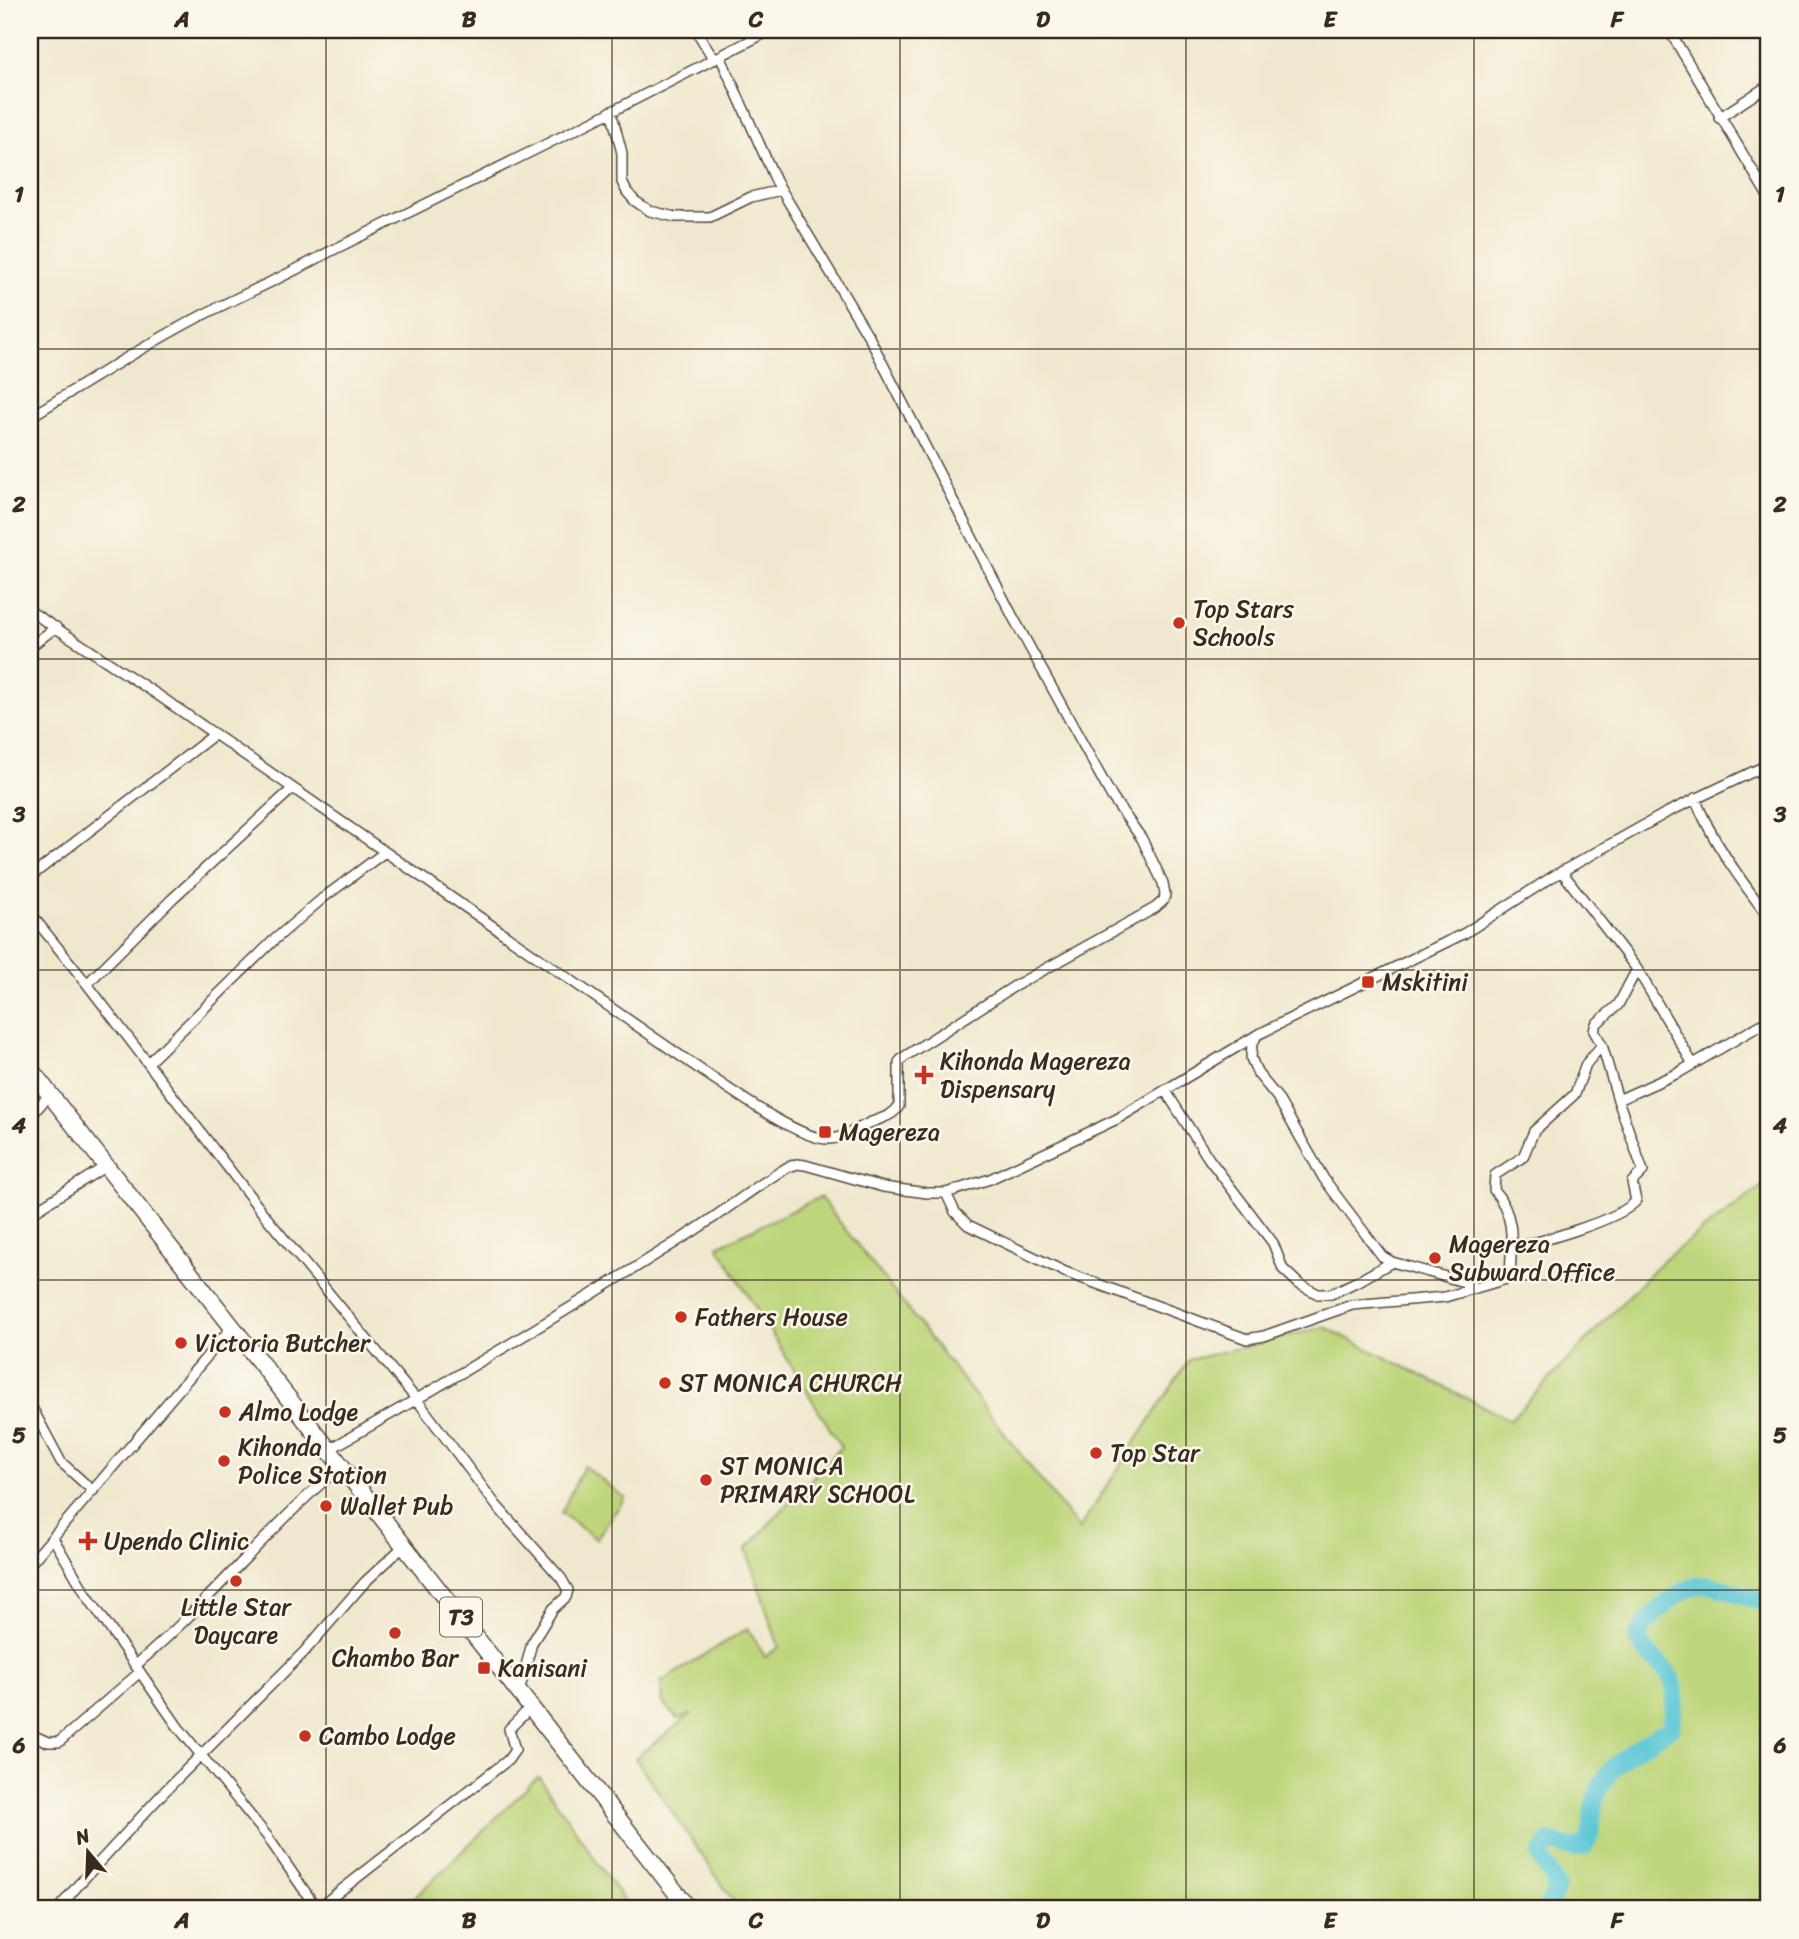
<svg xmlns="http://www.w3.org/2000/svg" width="1799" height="1939" font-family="Sriracha,sans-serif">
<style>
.green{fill:#bdd67b;stroke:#7c804c;stroke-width:2}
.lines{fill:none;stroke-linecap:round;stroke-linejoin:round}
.river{stroke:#5cc7d6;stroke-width:18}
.street-casing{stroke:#564638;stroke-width:12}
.highway-casing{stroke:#564638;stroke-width:19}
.street{stroke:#fff;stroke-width:9}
.highway{stroke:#fff;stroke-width:16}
.grid{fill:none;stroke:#3b2a1e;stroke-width:2;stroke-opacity:0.55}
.poi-dot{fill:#c8321e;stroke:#fbf7ec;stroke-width:2.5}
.labels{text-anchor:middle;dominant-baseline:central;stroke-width:5;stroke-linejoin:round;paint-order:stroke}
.shield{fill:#fbf7ec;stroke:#75685c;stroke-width:2}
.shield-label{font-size:23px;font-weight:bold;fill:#3b2a1e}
.poi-label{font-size:24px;fill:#3b2a1e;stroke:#fbf7ec;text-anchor:start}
.neatline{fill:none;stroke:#3b2a1e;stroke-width:2.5}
.grid-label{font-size:23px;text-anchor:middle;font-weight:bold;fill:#3b2a1e}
</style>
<rect width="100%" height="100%" fill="#fbf7ec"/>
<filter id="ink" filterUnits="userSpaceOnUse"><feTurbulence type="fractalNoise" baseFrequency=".0143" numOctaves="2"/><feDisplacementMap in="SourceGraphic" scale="14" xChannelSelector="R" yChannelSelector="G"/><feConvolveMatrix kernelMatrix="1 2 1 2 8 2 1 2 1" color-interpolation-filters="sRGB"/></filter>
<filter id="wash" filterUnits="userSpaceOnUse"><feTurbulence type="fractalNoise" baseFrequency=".00686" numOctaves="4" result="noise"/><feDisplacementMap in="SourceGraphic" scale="28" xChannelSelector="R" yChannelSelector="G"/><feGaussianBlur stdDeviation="1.57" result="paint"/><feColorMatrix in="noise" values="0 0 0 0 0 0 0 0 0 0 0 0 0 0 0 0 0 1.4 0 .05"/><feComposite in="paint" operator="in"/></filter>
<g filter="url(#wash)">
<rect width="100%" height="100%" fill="#f0e8ce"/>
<path class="green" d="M1769 1181V1909H739L635 1758 692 1714 678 1719 663 1703 661 1682 748 1628 765 1657 779 1647 746 1549 841 1447 718 1246 820 1197 1079 1529 1189 1360 1325 1327 1510 1420 1663 1260Z
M584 1466 625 1498 596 1539 561 1513Z
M539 1777 629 1909H403L538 1777Z"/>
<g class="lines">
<path class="river" d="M1547 1909 1557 1887 1540 1856 1549 1842 1572 1848 1585 1847C1595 1826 1590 1822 1594 1804 1603 1765 1639 1746 1671 1728 1674 1712 1679 1689 1669 1675 1659 1660 1644 1655 1637 1638 1646 1619 1682 1584 1705 1585 1722 1586 1752 1599 1769 1604"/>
</g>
</g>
<g filter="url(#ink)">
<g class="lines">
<defs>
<path id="street" d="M696 30 714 60
M1669 30 1769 198
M611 111 622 153V182L627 192 635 201 650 211 675 217H710L751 197 781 190
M1719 118 1769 85
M30 417C84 384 138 349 195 319 239 296 285 277 329 252L593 121 771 30
M30 611 158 695 701 1070C728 1088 798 1139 828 1139 842 1139 855 1130 867 1124 878 1119 892 1117 899 1106V1062L904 1057 1013 987 1155 908 1164 900 1165 894 1163 883 1142 839 1112 797 1013 617 869 337 776 181 720 56
M30 647 56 627
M1695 798C1712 842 1741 880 1769 918
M1562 872 1637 969 1693 1064
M30 877 215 734
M30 913 87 984 262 1212 417 1400 496 1505 561 1578 568 1590 566 1597 553 1609 532 1643 519 1692
M87 984 172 899 293 788
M1256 1037 1252 1045 1251 1058 1258 1074 1277 1097 1324 1179 1382 1256 1392 1262 1468 1283 1476 1288
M148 1063 274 940 323 898 385 852
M1165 1090 1209 1159 1273 1243 1283 1269 1299 1284 1318 1294H1331L1362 1279 1392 1262
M1618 1100 1678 1073 1769 1020
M30 1117 49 1095
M946 1193 955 1212 968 1225 1065 1272 1247 1339 1264 1336 1352 1305 1445 1297 1510 1278C1511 1244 1517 1218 1494 1190L1495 1175 1523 1157 1534 1131 1575 1094 1586 1064 1602 1045
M30 1214 106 1166
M1511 1248C1537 1243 1620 1220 1636 1201L1632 1182 1643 1171 1618 1100 1602 1045 1594 1031 1596 1024 1618 1005 1637 969
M30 1404 61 1462 93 1491
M330 1449C448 1382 565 1312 681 1239 717 1217 750 1190 786 1168L797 1164 805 1165 883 1187 927 1193H946L990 1179 1117 1119 1257 1035 1465 933 1552 877 1666 813 1769 764
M53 1538 86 1594 178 1727 267 1836 317 1909
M30 1564 233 1326
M136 1665C209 1603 269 1527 342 1465
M30 1734 48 1742H59L140 1672
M58 1909 80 1883 164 1792 304 1652 365 1582 405 1545
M317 1909 508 1760 515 1750 509 1729 531 1707"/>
<path id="highway" d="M30 1069 689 1909"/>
</defs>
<use href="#street" class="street-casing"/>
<use href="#highway" class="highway-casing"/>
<use href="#street" class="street"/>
<use href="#highway" class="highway"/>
</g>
</g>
<path class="grid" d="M326 30V1909M612 30V1909M900 30V1909M1186 30V1909M1474 30V1909M30 349H1769M30 659H1769M30 970H1769M30 1280H1769M30 1590H1769"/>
<g class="poi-dot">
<circle cx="1179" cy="623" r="7"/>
<rect x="1361" y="975" width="14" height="14" rx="3.5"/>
<path d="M920.5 1064.5h7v7h7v7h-7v7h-7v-7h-7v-7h7z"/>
<rect x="818" y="1125" width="14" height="14" rx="3.5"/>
<circle cx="1435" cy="1258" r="7"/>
<circle cx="681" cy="1317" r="7"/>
<circle cx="181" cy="1343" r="7"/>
<circle cx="665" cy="1383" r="7"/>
<circle cx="225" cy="1412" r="7"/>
<circle cx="1096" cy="1453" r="7"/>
<circle cx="224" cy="1461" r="7"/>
<circle cx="706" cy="1480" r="7"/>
<circle cx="326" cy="1506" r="7"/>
<path d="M84.5 1530.5h7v7h7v7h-7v7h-7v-7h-7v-7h7z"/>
<circle cx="236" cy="1581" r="7"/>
<circle cx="395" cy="1633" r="7"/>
<rect x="477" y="1661" width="14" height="14" rx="3.5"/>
<circle cx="305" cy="1736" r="7"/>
</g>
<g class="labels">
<rect class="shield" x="440" y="1597.5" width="42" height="39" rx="5"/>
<g class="shield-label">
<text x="461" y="1617">T3</text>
</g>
<g class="poi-label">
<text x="1193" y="609">Top Stars<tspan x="1193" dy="28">Schools</tspan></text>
<text x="1382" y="982">Mskitini</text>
<text x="940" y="1061">Kihonda Magereza<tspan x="940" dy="28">Dispensary</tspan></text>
<text x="839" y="1132">Magereza</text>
<text x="1449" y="1244">Magereza<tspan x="1449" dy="28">Subward Office</tspan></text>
<text x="695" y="1317">Fathers House</text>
<text x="195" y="1343">Victoria Butcher</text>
<text x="679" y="1383">ST MONICA CHURCH</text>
<text x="239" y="1412">Almo Lodge</text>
<text x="238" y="1447">Kihonda<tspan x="238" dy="28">Police Station</tspan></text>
<text x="1110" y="1453">Top Star</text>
<text x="720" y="1466">ST MONICA<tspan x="720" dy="28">PRIMARY SCHOOL</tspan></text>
<text x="340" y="1506">Wallet Pub</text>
<text x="104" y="1541">Upendo Clinic</text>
<text x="236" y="1607" text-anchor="middle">Little Star<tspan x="236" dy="28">Daycare</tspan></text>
<text x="395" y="1658" text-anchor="middle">Chambo Bar</text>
<text x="498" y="1668">Kanisani</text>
<text x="319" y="1736">Cambo Lodge</text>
</g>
</g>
<rect width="1799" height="1939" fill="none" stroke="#fbf7ec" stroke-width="77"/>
<g transform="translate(88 1852) rotate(341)" stroke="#fbf7ec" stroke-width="5" paint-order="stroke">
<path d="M0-5L12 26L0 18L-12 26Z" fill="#3b2a1e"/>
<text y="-10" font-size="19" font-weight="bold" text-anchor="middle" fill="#3b2a1e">N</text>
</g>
<rect x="38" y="38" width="1722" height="1862" class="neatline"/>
<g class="grid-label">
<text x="182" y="27">A</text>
<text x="469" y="27">B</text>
<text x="756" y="27">C</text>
<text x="1043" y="27">D</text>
<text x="1330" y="27">E</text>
<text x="1617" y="27">F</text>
<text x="19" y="202">1</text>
<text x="1780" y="202">1</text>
<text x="19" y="512">2</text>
<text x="1780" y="512">2</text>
<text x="19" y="822">3</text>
<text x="1780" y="822">3</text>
<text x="19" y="1133">4</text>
<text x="1780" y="1133">4</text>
<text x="19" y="1443">5</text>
<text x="1780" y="1443">5</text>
<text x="19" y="1753">6</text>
<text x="1780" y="1753">6</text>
<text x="182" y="1928">A</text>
<text x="469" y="1928">B</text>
<text x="756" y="1928">C</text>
<text x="1043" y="1928">D</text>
<text x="1330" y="1928">E</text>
<text x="1617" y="1928">F</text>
</g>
</svg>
